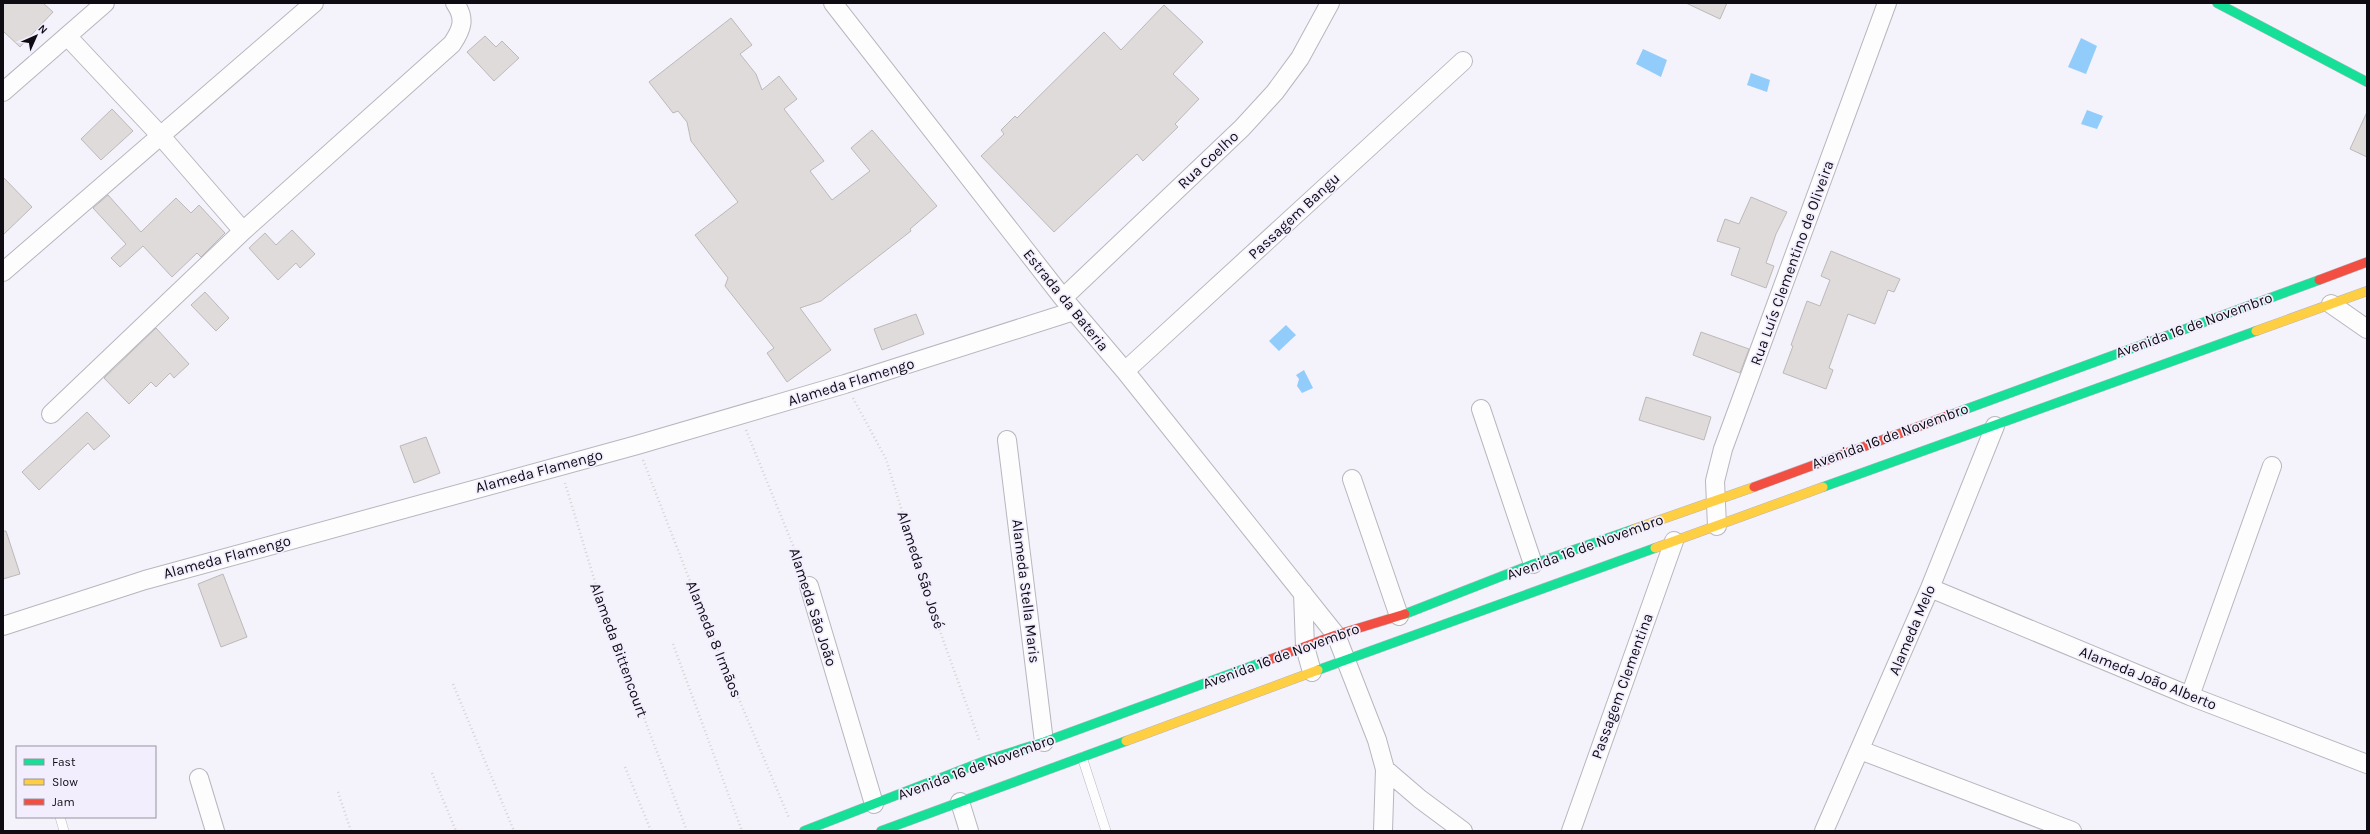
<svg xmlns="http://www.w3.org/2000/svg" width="2370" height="834" font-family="Karla,sans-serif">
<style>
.water{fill:#92ccfa}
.building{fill:#e0dbdb;stroke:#bdb9b9}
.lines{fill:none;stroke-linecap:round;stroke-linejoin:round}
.lane-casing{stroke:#b8b6be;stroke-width:10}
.street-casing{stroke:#b8b6be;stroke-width:20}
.fast-casing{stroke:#b8b6be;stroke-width:10}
.slow-casing{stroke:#b8b6be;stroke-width:10}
.jam-casing{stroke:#b8b6be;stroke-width:10}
.path{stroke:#d4d3d5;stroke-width:2.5;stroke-dasharray:1 3;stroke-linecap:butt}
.lane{stroke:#fdfdfe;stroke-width:9}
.street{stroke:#fdfdfe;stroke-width:18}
.fast{stroke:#16e098;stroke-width:9}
.slow{stroke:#ffcf43;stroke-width:9}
.jam{stroke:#f24e42;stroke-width:9}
.labels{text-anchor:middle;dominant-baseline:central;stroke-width:3.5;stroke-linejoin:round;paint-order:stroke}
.street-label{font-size:15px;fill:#0e0b13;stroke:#f3eefd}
</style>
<rect width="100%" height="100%" fill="#f4f2fa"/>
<path class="water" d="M2081 38 2097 46 2086 74 2068 67Z
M1643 49 1667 60 1661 77 1636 64Z
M1751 73 1770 80 1767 92 1747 85Z
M2087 110 2103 116 2097 129 2081 124Z
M1286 325 1296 335 1279 351 1269 341Z
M1304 370 1313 388 1302 393 1297 386 1299 379 1296 375Z"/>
<path class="building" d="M3 3H43L53 12 20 47 3 31Z
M1686 3H1727L1720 19Z
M1164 5 1203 42 1173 74 1199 99 1175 124 1178 127 1143 161 1137 154 1054 232 981 156 1004 134 1001 130 1015 116 1017 118 1104 32 1121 50Z
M731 18 752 45 740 54 756 74 762 90 779 76 797 99 784 109 824 161 810 171 832 200 870 171 851 148 872 130 937 206 910 229 911 231 821 301 800 308 831 350 787 382 767 353 774 348 725 286 728 278 695 235 738 202 691 141 687 122 678 111 673 113 649 82Z
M485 36 496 47 502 41 519 58 494 81 467 52Z
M112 109 133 131 101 160 81 139Z
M2367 112V157L2350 149Z
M3 177 32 207 3 235Z
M108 195 141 232 176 198 191 213 199 205 225 233 201 257 197 253 172 277 143 246 120 267 111 258 126 244 93 208Z
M1751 197 1787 212 1776 234 1766 263 1774 266 1766 288 1731 275 1740 248 1717 241 1725 219 1739 224Z
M292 230 315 254 300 268 296 263 278 280 249 248 265 233 276 245Z
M1831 251 1900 279 1894 292 1888 290 1875 324 1848 314 1829 368 1833 370 1826 389 1783 373 1793 346 1791 345 1807 301 1820 306 1830 280 1821 276Z
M205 292 229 318 216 331 191 305Z
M916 314 924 334 882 350 874 329Z
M156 328 189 364 174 378 170 373 156 387 151 382 129 404 104 378Z
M1701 332 1749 349 1740 373 1693 355Z
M1646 397 1711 417 1704 440 1639 420Z
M87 412 110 436 94 450 88 443 39 490 22 472Z
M426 437 440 473 414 483 400 446Z
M3 531H6L20 574 3 579Z
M223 574 247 637 221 647 198 584Z"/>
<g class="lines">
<defs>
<path id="lane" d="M1082 757 1106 831
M60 817 64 831"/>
<path id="street" d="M833 3 1063 298 1125 371 1336 635 1377 740 1385 769 1383 831
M67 36 160 135 243 231
M3 92 105 3
M3 272 314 3
M1063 298 1242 128 1275 92 1300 58 1330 3
M2331 304 2367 329
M1125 371 1463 61
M1481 409 1533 564
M51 414 243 231 452 44C462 29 466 19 455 3
M1007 440 1044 742
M1352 479 1399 616
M1717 526 1715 481 1723 449 1887 3
M809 586 874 804
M1930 588 2190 696 2367 764
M1303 593 1305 647 1312 672
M3 626 145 580 637 445 845 384 1074 311
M2190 696 2272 466
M1860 750 2072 831
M1385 769 1420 799 1463 831
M199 778 215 831
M960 802 969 831
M1571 831 1674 541
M1824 831 1930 588 1995 426"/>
<path id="fast" d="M2217 3 2367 82
M1950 415 2319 280
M1823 487 2256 331
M1405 614 1533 564 1634 529
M1318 670 1655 548
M804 831 987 760 1044 742 1271 659
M881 831 1126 741"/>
<path id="slow" d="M2256 331 2367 291
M1634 529 1754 487
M1655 548 1823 487
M1126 741 1318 670"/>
<path id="jam" d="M2319 280 2367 262
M1754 487 1950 415
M1271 659 1336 635 1405 614"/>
</defs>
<use href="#lane" class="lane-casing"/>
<use href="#street" class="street-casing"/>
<use href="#fast" class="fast-casing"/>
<use href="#slow" class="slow-casing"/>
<use href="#jam" class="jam-casing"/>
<path class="path" d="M853 398 886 459 933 612 980 742
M746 430 803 570
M643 460 699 604 789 818
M565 483 605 615 687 831
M673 644 742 831
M453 684 514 831
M625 767 651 831
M432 773 456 831
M338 792 351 831"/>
<use href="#lane" class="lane"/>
<use href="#street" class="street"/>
<use href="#fast" class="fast"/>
<use href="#slow" class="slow"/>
<use href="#jam" class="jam"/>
</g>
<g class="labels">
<g class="street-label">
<text transform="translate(1208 160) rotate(-43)">Rua Coelho</text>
<text transform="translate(1294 216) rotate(-43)">Passagem Bangu</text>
<text transform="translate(1792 263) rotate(-70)">Rua Luís Clementino de Oliveira</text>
<text transform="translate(1066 300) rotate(51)">Estrada da Bateria</text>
<text transform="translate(2194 325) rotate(-20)">Avenida 16 de Novembro</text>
<text transform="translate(851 382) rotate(-17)">Alameda Flamengo</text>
<text transform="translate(1890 436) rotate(-20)">Avenida 16 de Novembro</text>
<text transform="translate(539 471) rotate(-15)">Alameda Flamengo</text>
<text transform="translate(1585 547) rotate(-20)">Avenida 16 de Novembro</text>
<text transform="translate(227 557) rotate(-15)">Alameda Flamengo</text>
<text transform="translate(921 570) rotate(72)">Alameda São José</text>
<text transform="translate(1026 591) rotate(83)">Alameda Stella Maris</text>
<text transform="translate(813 607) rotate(72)">Alameda São João</text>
<text transform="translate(1912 630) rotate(-67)">Alameda Melo</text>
<text transform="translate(714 639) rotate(68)">Alameda 8 Irmãos</text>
<text transform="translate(619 650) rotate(70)">Alameda Bittencourt</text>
<text transform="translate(1281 656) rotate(-20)">Avenida 16 de Novembro</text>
<text transform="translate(2148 678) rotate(22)">Alameda João Alberto</text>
<text transform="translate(1622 686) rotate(-70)">Passagem Clementina</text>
<text transform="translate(976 767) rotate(-20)">Avenida 16 de Novembro</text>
</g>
</g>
<rect width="2370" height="834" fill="none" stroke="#0e0b13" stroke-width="8"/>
<rect x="16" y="746" width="140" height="72" fill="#f3eefd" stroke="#97939f"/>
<rect x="24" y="759" width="20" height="6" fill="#16e098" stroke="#97939f"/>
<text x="52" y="766" font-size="12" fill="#0e0b13">Fast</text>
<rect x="24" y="779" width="20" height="6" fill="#ffcf43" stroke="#97939f"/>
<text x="52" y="786" font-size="12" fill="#0e0b13">Slow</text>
<rect x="24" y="799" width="20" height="6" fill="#f24e42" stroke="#97939f"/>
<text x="52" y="806" font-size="12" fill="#0e0b13">Jam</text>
<g transform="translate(36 36) rotate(45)" stroke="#f3eefd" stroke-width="3" paint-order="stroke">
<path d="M0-3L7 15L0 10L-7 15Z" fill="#0e0b13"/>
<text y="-6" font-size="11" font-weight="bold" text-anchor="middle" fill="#0e0b13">N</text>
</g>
</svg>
